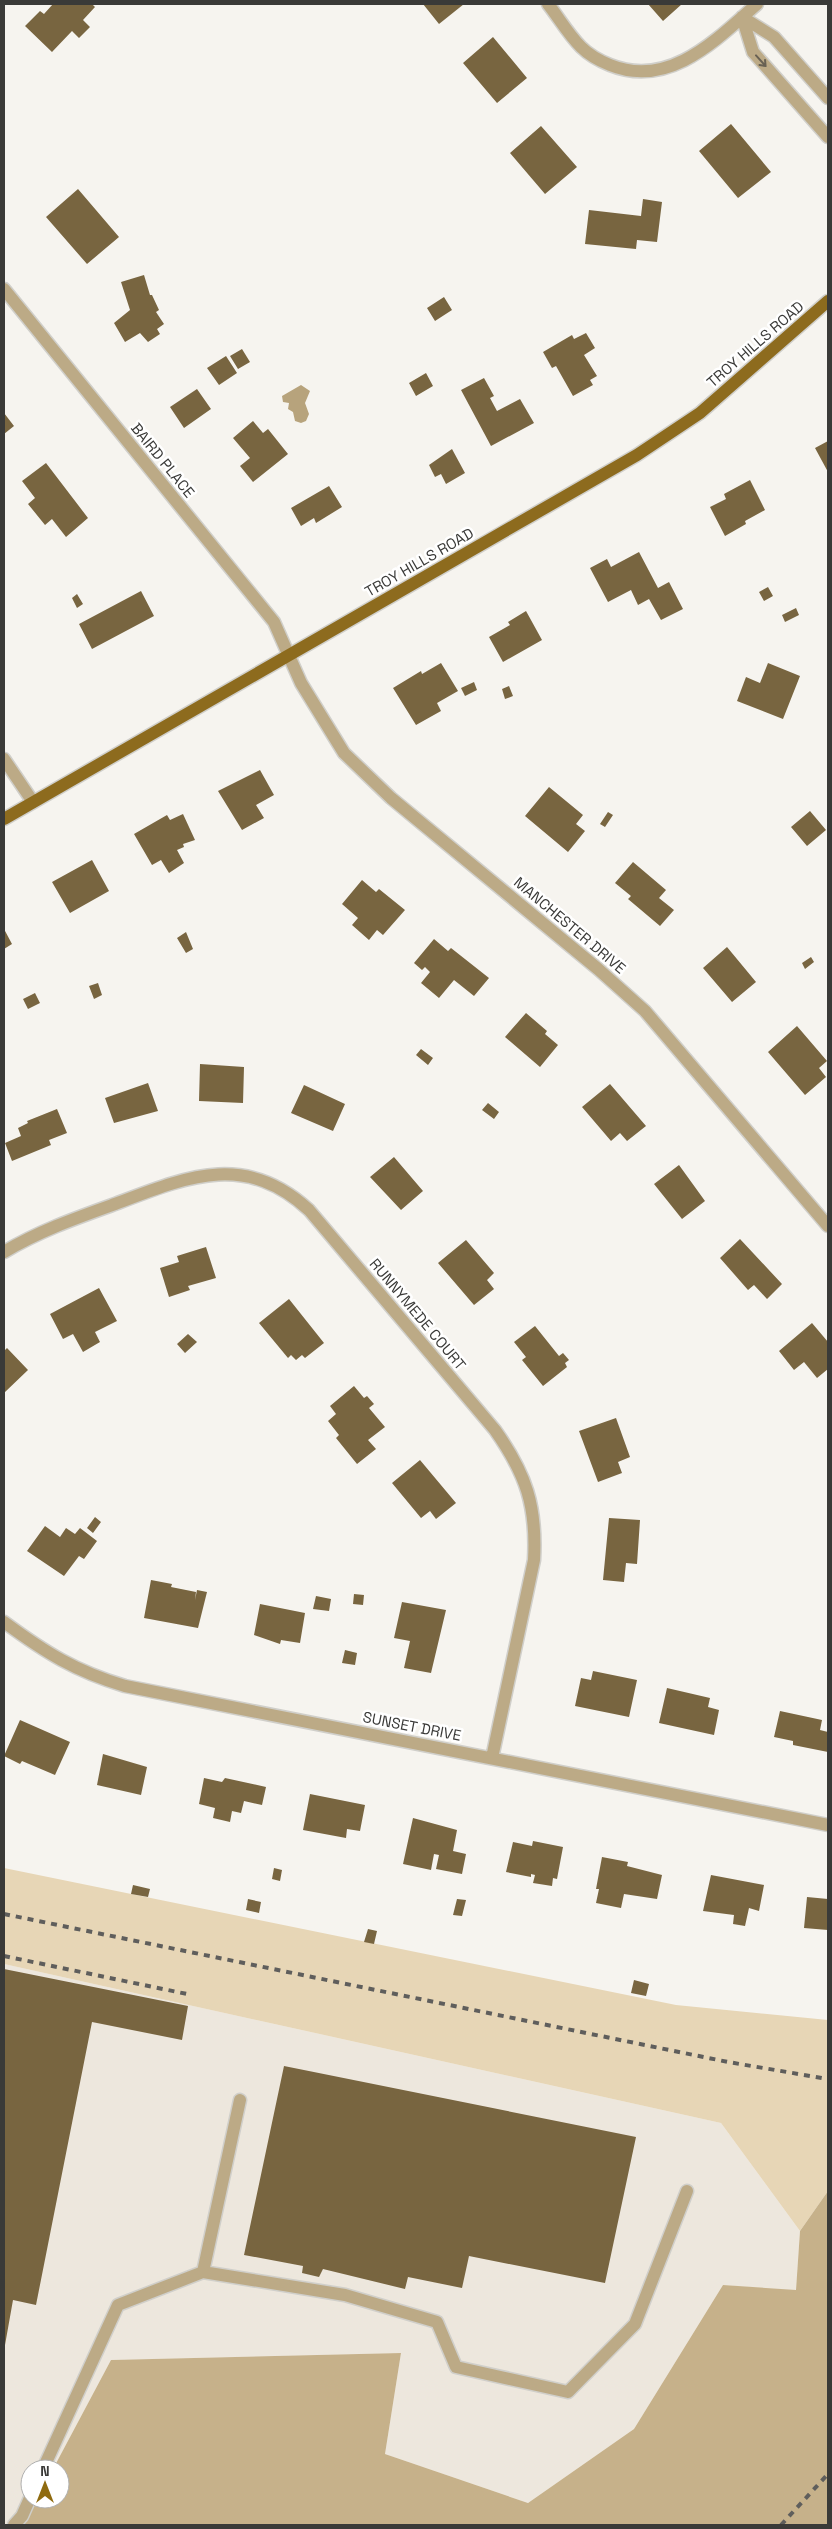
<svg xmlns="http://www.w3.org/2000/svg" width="832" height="2529" font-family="'Space Grotesk',sans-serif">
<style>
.built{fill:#ede7dd}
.green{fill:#e7d6b6}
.forest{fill:#c6b18a}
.water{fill:#b7a37c}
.building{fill:#786540}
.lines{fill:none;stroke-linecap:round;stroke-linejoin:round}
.minor-casing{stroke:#d0cfca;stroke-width:15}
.major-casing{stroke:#d0cfca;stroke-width:15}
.minor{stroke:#bcaa86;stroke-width:12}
.major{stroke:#8d6b1e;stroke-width:12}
.rail{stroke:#5f5e5c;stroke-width:4;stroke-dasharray:6 6;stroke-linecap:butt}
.oneway{stroke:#686153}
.labels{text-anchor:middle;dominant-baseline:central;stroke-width:5;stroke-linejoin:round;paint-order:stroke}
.street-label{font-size:15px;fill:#3a3a38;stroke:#fff}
</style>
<rect width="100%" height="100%" fill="#f6f4ef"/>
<path class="built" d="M4 1964 721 2123 800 2231 796 2291 723 2285 634 2429 528 2503 385 2454 401 2353 111 2360 53 2469H30V2499H37L23 2525H4Z"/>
<path class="green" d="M4 1868 676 2005 828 2020V2191L800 2231 721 2123 4 1964Z"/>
<path class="forest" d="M828 2191V2525H23L37 2499H60V2469H53L111 2360 401 2353 385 2454 528 2503 634 2429 723 2285 796 2290 800 2231Z"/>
<path class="water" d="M301 385 310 391 305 403 309 414 306 421 301 423 295 421 293 412 288 409 289 403 283 402 282 396Z"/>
<path class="building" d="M53 4H92L95 7 83 20 90 27 79 38 72 31 52 52 25 26 40 11 44 14Z
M423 4H464L439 24Z
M648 4H682L663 21Z
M493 37 527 78 497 103 463 63Z
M731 124 771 172 738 198 699 151Z
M541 126 577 167 545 194 510 153Z
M78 189 119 237 87 264 46 217Z
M643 199 662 202 657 242 637 240 636 249 585 244 589 210 641 216Z
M144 275 150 295H152L159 310 156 312 164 324 157 329 160 334 148 342 140 333 125 342 114 323 130 310 121 282Z
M444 297 452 310 435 321 427 308Z
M586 333 595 348 584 355 597 376 590 380 593 385 573 396 556 366 552 368 543 352 572 335 574 339Z
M242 349 250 362 238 369 230 356Z
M226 356 237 373 219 385 207 368Z
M426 373 433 386 416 396 409 383Z
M484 378 494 396 490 398 497 411 520 399 534 423 491 446 461 390Z
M197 389 211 409 184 428 170 407Z
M4 413 14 426 4 434Z
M253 421 263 433 268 429 288 454 253 482 240 466 250 458 233 438Z
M828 441V472L815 448Z
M452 449 465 473 446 484 441 474 435 477 429 465Z
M46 463 88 518 66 537 52 519 45 525 28 504 35 498 22 481Z
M750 480 765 510 745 521 746 524 725 536 710 507 726 499 724 494Z
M329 486 342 507 316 523 314 518 301 526 291 508Z
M639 552 658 588 669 582 683 609 661 620 649 599 638 605 631 590 608 602 590 568 607 559 611 567Z
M768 587 773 596 764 601 759 592Z
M141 591 154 616 92 649 79 624Z
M77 594 83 604 77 608 72 598Z
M796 608 799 615 785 622 782 615Z
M526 611 542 640 503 662 489 637 510 625 508 622Z
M441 663 458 691 437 703 441 711 416 725 393 688 421 671 422 674Z
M768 663 800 676 783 719 737 701 746 677 760 683Z
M474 682 477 690 465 696 461 688Z
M509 686 513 696 505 699 502 689Z
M260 770 274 795 256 805 264 818 242 830 218 791Z
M549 787 583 815 576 824 585 831 568 852 525 816Z
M810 811 826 830 807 846 791 827Z
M608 812 613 815 605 827 600 824Z
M183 814 195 840 183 844 184 847 177 850 184 863 169 873 161 860 152 865 134 834 167 815 170 820Z
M92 860 109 891 70 913 52 882Z
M633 862 666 890 659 898 674 910 660 926 628 899 631 896 615 883Z
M362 880 376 892 379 889 405 910 383 935 377 930 369 940 352 925 358 918 342 904Z
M4 929 12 944 4 949Z
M186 932 193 949 186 953 177 938Z
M434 939 448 951 451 948 489 978 474 996 454 980 439 998 421 983 430 972 425 967 422 970 414 963Z
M727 947 756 982 732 1002 703 968Z
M811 957 814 962 805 969 802 963Z
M98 983 102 995 94 999 89 986Z
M35 993 40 1003 28 1009 23 999Z
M526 1013 547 1031 545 1034 558 1045 540 1067 505 1037Z
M797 1026 827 1061 819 1068 826 1077 805 1095 768 1052Z
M421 1049 433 1058 428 1065 416 1055Z
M200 1064 244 1067 243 1103 199 1101Z
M148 1083 158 1111 114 1123 105 1098Z
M610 1084 646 1126 627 1141 620 1133 611 1141 582 1107Z
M304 1085 345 1104 333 1131 291 1113Z
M488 1103 499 1112 494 1119 482 1110Z
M57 1109 67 1133 49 1140 51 1145 12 1161 5 1143 21 1136 18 1128 28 1123 27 1121Z
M394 1157 423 1191 401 1210 370 1177Z
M679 1165 705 1201 682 1219 654 1184Z
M740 1239 782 1284 767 1299 754 1285 748 1290 720 1258Z
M466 1240 494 1273 487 1280 494 1289 474 1305 438 1263Z
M206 1247 216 1278 188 1286 190 1290 169 1297 160 1268 179 1262 177 1256Z
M99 1288 117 1321 95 1332 100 1342 83 1352 73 1334 63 1339 50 1314Z
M289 1299 324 1343 305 1358 302 1355 296 1360 291 1355 288 1358 259 1323Z
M812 1323 828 1342V1369L817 1378 804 1362 794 1370 779 1351Z
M535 1326 559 1356 563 1353 569 1360 565 1363 567 1367 543 1386 522 1360 526 1357 514 1342Z
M188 1334 197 1342 185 1353 177 1344Z
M7 1348 28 1370 4 1393V1351Z
M354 1386 364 1398 367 1396 374 1404 369 1408 385 1427 368 1440 376 1449 357 1464 336 1438 339 1435 328 1421 336 1414 330 1406Z
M616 1418 630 1457 618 1462 622 1473 598 1482 579 1431Z
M420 1460 456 1503 436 1519 430 1511 421 1518 392 1483Z
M95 1517 101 1522 93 1533 87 1528Z
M609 1518 640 1520 637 1564 626 1563 624 1582 603 1580Z
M45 1526 60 1537 66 1528 75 1534 80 1528 97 1541 84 1559 79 1556 64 1576 27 1551Z
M151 1580 172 1584 171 1587 196 1592 195 1600 197 1590 207 1592 198 1628 144 1618Z
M354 1594 364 1595 363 1605 353 1604Z
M316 1596 331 1599 329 1611 313 1609Z
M402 1602 446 1610 431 1673 404 1668 410 1641 394 1638Z
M260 1604 305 1613 300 1643 281 1640 280 1644 254 1635Z
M345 1650 357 1653 355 1665 342 1663Z
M593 1671 637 1680 629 1717 575 1706 581 1678 591 1680Z
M667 1688 710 1698 708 1707 719 1710 714 1735 659 1723Z
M780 1711 822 1720 820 1730 828 1732V1752L793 1745V1741L774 1737Z
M20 1720 70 1742 55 1775 22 1761 20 1764 4 1756Z
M103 1754 147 1767 141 1795 97 1785Z
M204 1778 222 1782 225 1778 266 1787 262 1805 244 1801 241 1813 232 1811 230 1822 213 1818 215 1808 199 1804Z
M310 1794 365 1805 360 1831 347 1829 346 1838 303 1830Z
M413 1818 457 1830 453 1851 466 1854 462 1874 436 1869 439 1855 434 1854 431 1870 403 1864Z
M533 1841 563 1847 557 1879 553 1878 552 1886 533 1883 535 1875 531 1874V1877L506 1872 513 1842 532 1846Z
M602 1857 628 1862 627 1866 662 1875 657 1899 624 1894 621 1908 596 1903 599 1889H596Z
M274 1868 282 1870 280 1881 272 1879Z
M711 1875 764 1885 759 1911 749 1908 745 1926 733 1924 734 1915 703 1911Z
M133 1885 150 1889 148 1897 131 1894Z
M807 1897 828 1899V1930L804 1928Z
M248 1899 261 1902 259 1913 246 1910Z
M457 1899 466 1900 462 1916 453 1915Z
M368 1929 377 1931 374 1944 364 1942Z
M4 1969 188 2006 182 2040 92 2022 36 2305 13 2300 5 2345Z
M634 1980 649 1984 646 1996 631 1993Z
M284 2066 636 2137 605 2283 469 2256 462 2288 408 2277 405 2289 323 2269 319 2277 302 2273 303 2266 244 2255Z"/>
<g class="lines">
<defs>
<path id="minor" d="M548 4C559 18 568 34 581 47 589 55 600 61 610 65 669 89 716 40 757 4
M742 17 753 52 828 137
M742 17 774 37 828 98
M4 289 274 622 301 683 344 753 391 798 598 969 645 1011 828 1226
M4 759 33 802
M4 1252C39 1231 76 1218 115 1204 186 1177 245 1151 309 1210L495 1430C526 1474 537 1506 534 1560L492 1758
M4 1622C46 1653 75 1671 125 1686L828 1825
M203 2272 240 2100
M43 2469 118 2305 203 2272 345 2295 437 2322 456 2367 568 2392 635 2324 687 2191
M14 2525 22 2516 30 2498"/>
<path id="major" d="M4 819 637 455 700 413 828 301"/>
</defs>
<use href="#minor" class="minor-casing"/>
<use href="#major" class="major-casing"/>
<use href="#minor" class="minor"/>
<use href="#major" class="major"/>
<path class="rail" d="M4 1914 728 2062 828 2079
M4 1956 187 1994
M781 2525 828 2474"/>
</g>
<defs><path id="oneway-shaft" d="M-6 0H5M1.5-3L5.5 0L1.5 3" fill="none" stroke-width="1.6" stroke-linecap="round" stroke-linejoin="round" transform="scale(1.25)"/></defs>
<use class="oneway" href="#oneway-shaft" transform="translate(761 61) rotate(48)"/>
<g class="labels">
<g class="street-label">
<text transform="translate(755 344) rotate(-41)">TROY HILLS ROAD</text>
<text transform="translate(163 460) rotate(51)">BAIRD PLACE</text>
<text transform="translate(419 562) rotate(-30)">TROY HILLS ROAD</text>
<text transform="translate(570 925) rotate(40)">MANCHESTER DRIVE</text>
<text transform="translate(418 1314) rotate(50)">RUNNYMEDE COURT</text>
<text transform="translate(412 1726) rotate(11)">SUNSET DRIVE</text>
</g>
</g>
<rect width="832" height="2529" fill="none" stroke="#3a3a38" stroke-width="10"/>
<g transform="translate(45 2484)"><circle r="24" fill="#ffffff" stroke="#b0b0af"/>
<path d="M0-4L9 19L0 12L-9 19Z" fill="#8f6b10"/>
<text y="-8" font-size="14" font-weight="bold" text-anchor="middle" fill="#3a3a38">N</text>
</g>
</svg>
